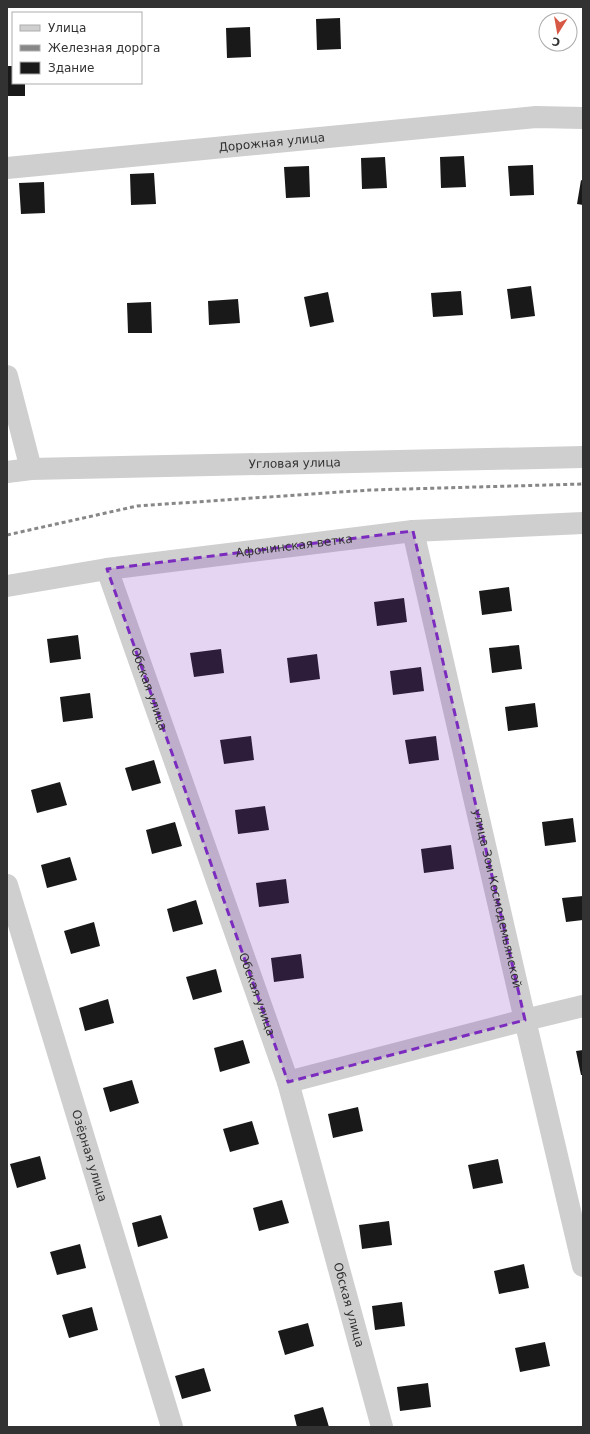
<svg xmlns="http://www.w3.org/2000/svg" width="590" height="1434" font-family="'DejaVu Sans',sans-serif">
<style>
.building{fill:#191919}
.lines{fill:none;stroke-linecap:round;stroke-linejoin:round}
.minor{stroke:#cfcfcf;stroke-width:22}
.rail{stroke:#878787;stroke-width:3;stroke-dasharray:4 3;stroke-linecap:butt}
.marked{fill:#7b2cbf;fill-opacity:0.2;stroke:#7b2cbf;stroke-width:3;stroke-dasharray:8 5;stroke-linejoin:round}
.labels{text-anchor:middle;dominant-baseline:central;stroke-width:4;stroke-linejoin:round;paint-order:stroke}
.street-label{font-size:12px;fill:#323232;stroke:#fff}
</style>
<rect width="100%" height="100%" fill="#fff"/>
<path class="building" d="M340 18 341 49 317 50 316 19Z
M250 27 251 57 227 58 226 28Z
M7 66H13V83H25V96H7Z
M464 156 466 187 441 188 440 157Z
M385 157 387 188 362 189 361 158Z
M533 165 534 195 510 196 508 166Z
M309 166 310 197 286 198 284 167Z
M154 173 156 204 131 205 130 174Z
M581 180 583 181V205L577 204Z
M44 182 45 213 21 214 19 183Z
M531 286 535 316 511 319 507 289Z
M461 291 463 315 433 317 431 293Z
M328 292 334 322 310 327 304 297Z
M238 299 240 323 209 325 208 301Z
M151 302 152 333H128L127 303Z
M509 587 512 611 482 615 479 591Z
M404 598 407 622 377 626 374 602Z
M78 635 81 659 50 663 47 639Z
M519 645 522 669 492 673 489 648Z
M221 649 224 673 194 677 190 653Z
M317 654 320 679 290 683 287 658Z
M421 667 424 691 393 695 390 671Z
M90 693 93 718 63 722 60 697Z
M535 703 538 727 508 731 505 707Z
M251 736 254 760 224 764 220 740Z
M436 736 439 760 409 764 405 740Z
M154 760 161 783 132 791 125 768Z
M60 782 67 805 37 813 31 790Z
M265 806 269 830 238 834 235 810Z
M573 818 576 842 545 846 542 822Z
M175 822 182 846 152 854 146 830Z
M451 845 454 869 424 873 421 849Z
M70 857 77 880 47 888 41 865Z
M286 879 289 903 259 907 256 883Z
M583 896V920L566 922 562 898Z
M196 900 203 924 173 932 167 909Z
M94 922 100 946 71 954 64 931Z
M301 954 304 978 274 982 271 958Z
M216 969 222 992 193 1000 186 977Z
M108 999 114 1023 85 1031 79 1008Z
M243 1040 250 1063 220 1072 214 1048Z
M583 1050V1075H581L576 1051Z
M132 1080 139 1103 110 1112 103 1088Z
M358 1107 363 1131 333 1138 328 1114Z
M252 1121 259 1144 230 1152 223 1129Z
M40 1156 46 1179 17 1188 10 1164Z
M498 1159 503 1183 473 1189 468 1165Z
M282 1200 289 1223 259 1231 253 1208Z
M161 1215 168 1238 138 1247 132 1223Z
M389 1221 392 1245 362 1249 359 1225Z
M80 1244 86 1268 57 1275 50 1252Z
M524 1264 529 1288 499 1294 494 1271Z
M402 1302 405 1326 375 1330 372 1306Z
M92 1307 98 1330 69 1338 62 1315Z
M308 1323 314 1346 285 1355 278 1331Z
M545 1342 550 1366 520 1372 515 1348Z
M204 1368 211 1391 182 1399 175 1376Z
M428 1383 431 1407 400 1411 397 1387Z
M323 1407 329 1427H297L294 1415Z"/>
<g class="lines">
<g class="minor">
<path id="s1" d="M7 168 536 117 583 118"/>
<path d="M7 376 31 469"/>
<path id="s2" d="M7 472 31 469 583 457"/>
<path id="s3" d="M413 531 525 1020 583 1266"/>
<path id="s4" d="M107 569 288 1082 382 1427"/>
<path id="s5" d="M7 586 107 569 413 531 583 523"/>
<path id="s6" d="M7 885 172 1427"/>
<path d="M288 1082 525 1020 583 1006"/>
</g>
<path class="rail" d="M7 535 137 506 370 490 583 484"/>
</g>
<path class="marked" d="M413 531 525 1020 288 1082 107 569Z"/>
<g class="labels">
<g class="street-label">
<text stroke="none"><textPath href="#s1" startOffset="266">Дорожная улица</textPath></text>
<text stroke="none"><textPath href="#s2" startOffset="288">Угловая улица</textPath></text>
<text stroke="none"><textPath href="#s5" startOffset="290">Афонинская ветка</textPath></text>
<text stroke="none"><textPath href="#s4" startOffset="127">Обская улица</textPath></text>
<text stroke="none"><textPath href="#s3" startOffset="377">улица Зои Космодемьянской</textPath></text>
<text stroke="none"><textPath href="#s4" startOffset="451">Обская улица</textPath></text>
<text stroke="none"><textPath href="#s6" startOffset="283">Озёрная улица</textPath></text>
<text stroke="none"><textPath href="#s4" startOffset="775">Обская улица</textPath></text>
</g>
</g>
<rect width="590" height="1434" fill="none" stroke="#323232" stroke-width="16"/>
<rect x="12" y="12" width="130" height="72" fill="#ffffff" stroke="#adadad"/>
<rect x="20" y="25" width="20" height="6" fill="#cfcfcf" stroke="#adadad"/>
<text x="48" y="32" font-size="12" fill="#323232">Улица</text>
<rect x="20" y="45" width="20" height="6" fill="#878787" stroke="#adadad"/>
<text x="48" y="52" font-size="12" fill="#323232">Железная дорога</text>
<rect x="20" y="62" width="20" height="12" fill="#191919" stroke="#adadad"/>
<text x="48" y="72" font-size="12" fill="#323232">Здание</text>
<g transform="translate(558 32) rotate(191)"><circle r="19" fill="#ffffff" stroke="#adadad"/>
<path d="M0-3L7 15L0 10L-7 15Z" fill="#d85846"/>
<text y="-6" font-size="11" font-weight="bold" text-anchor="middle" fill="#323232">С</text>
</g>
</svg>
